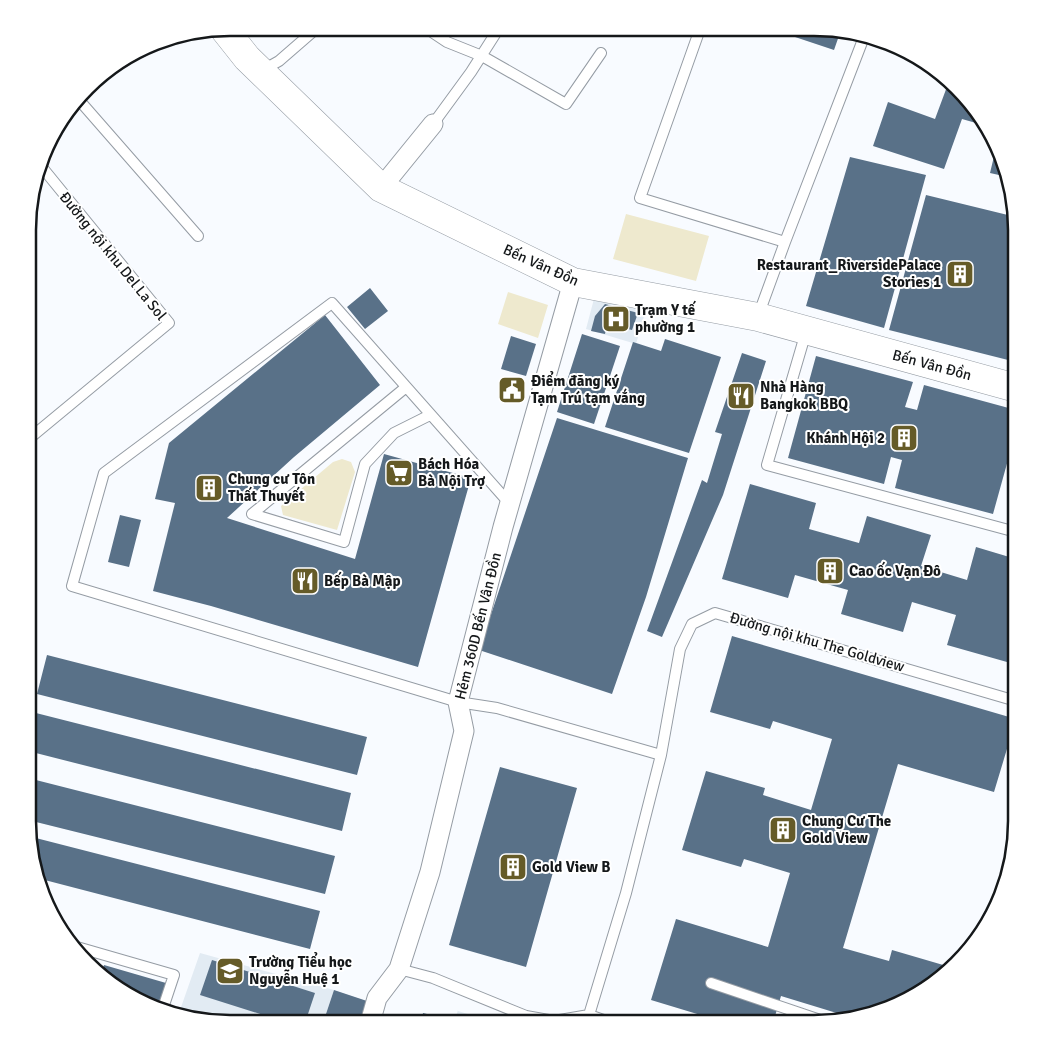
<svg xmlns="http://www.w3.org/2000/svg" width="1044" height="1051" font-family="Signika,sans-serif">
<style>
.built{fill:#e2ebf3}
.green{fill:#eee9ce}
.building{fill:#597188}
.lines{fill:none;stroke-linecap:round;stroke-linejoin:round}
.lane-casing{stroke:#959ca4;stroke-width:12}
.street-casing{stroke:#959ca4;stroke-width:21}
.secondary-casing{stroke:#959ca4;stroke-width:29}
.lane{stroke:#fff;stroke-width:10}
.street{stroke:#fff;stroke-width:19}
.secondary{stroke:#fff;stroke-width:28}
.labels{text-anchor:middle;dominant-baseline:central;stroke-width:4;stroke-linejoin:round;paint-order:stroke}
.street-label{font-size:15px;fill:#15181a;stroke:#fff}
.poi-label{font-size:15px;font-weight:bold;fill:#15181a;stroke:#fff;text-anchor:start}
.rim{fill:none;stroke:#15181a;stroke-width:2.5}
</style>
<rect width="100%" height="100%" fill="#f8fbff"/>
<path class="built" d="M595 295 646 309 636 344 586 329Z
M200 953 334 990 323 1023H218L179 1013Z
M458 1010V1011L497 1023H454Z"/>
<path class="green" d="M626 214 709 236 696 281 613 259Z
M508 292 548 305 538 338 498 324Z
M342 459 351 462 355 472 337 530 283 515 281 506 333 462Z"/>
<path class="building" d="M771 29H840L841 30 834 50Z
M948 84 975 107 979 115 976 123 962 119 944 169 873 146 888 102 935 119Z
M996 148 1006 165 1008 177 990 173Z
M850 157 926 175 884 328 806 306Z
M926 195 1016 217V362L889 330Z
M370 288 388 311 365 329 347 307Z
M605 304 638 313 632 330 607 324 605 334 591 331 595 316Z
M325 315 380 385 294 457 227 518 355 559 384 454 471 478 418 667 211 606 153 591 175 503 155 499 169 443Z
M582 334 620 346 594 424 557 412Z
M511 336 536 344 526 376 501 369Z
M665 339 721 357 689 453 605 427 633 342 661 351Z
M742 353 766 361 723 495 662 637 647 631 702 480 707 483 722 434 715 432Z
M816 356 913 382 905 407 917 410 924 385 1016 410V431L993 514 895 488 902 460 891 457 884 484 788 458Z
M507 378 522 381 517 402 502 399Z
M557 418 688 458 646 597 612 694 479 650Z
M750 484 816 503 809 529 859 543 867 516 931 535 921 566 967 580 976 547 1016 559 1014 664 947 645 956 615 912 602 903 632 841 614 848 590 795 575 788 598 722 579Z
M120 515 141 520 129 567 108 562Z
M732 636 1016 719 994 792 898 764 843 948 889 961 892 950 950 967 937 982 879 1013 853 1018 781 996 773 1023H727L651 1000 676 919 768 947 790 873 744 859 741 867 682 850 706 771 765 788 763 795 811 810 832 739 773 721 770 729 710 712Z
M47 655 367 737 357 775 37 694Z
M32 712 351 793 342 831 28 751 29 725Z
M500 767 577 788 526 967 449 945Z
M28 778 335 856 325 894 28 820Z
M28 836 320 911 310 949 37 878Z
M212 960 315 993 305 1023H271L273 1018 200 995Z
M104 965 166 983 158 1007 140 1002 102 971Z
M334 990 367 1001 360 1023H323Z
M423 1013 447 1019 446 1023H421Z"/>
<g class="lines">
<defs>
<path id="lane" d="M426 28 447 42 482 56 566 104 601 53
M700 29 640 198 785 242
M263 70 279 61 317 28
M79 100 198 236
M433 124 471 72 499 28
M758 316 785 242 864 37
M806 332 767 465 1016 532
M30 438 169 323 41 166
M510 504 332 303 104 473 72 586 458 702 497 708 661 755
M252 514 344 542 365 464 394 433 430 415
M252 514 405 388
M70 945 174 975 163 1008
M399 969 433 978 526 1016 554 1021 589 1015 612 1023
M711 983 829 1023
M589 1015 626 893 661 755 680 649 692 624 715 613 1016 701
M698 1023 699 1020
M788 1023 799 1013"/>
<path id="street" d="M381 188 433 124
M370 1023 377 998 399 969 430 872 464 731 458 702 503 527 573 282"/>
<path id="secondary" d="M224 29 247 58 381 188 573 282 758 317 1016 388"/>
</defs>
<use href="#lane" class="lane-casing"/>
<use href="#street" class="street-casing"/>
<use href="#secondary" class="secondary-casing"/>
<use href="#lane" class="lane"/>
<use href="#street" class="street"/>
<use href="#secondary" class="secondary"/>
</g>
<defs>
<symbol id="building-square" viewBox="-11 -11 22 22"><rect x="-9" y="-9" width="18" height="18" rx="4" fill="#655b28" stroke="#fff"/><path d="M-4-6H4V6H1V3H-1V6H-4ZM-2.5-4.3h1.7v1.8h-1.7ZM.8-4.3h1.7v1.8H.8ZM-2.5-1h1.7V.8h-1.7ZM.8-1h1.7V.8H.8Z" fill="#fff"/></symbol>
<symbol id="hospital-square" viewBox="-11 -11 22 22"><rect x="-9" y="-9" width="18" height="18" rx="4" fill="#655b28" stroke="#fff"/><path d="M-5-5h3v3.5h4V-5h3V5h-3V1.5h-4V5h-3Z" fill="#fff"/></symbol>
<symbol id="civic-square" viewBox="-11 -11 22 22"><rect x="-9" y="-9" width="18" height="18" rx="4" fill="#655b28" stroke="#fff"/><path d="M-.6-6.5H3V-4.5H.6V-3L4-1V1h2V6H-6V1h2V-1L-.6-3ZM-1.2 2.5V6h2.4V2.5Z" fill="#fff"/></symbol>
<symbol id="restaurant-square" viewBox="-11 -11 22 22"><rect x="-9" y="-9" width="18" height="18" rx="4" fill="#655b28" stroke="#fff"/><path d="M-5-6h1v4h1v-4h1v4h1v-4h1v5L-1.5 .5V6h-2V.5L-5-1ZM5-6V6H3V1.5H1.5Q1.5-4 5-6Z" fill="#fff"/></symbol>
<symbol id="supermarket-square" viewBox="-11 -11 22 22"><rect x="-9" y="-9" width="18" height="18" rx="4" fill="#655b28" stroke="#fff"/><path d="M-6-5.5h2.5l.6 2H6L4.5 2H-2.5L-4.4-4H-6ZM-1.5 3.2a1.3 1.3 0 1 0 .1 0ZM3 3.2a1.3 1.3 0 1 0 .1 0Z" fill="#fff"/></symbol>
<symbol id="school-square" viewBox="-11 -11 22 22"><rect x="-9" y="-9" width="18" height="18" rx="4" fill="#655b28" stroke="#fff"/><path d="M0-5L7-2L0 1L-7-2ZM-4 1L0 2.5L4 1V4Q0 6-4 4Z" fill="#fff"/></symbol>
</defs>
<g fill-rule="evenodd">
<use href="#building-square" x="944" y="258" width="32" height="32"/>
<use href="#hospital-square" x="600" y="303" width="32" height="32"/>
<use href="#civic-square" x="496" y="374" width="32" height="32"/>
<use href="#restaurant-square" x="725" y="380" width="32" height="32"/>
<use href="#building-square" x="888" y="422" width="32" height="32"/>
<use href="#supermarket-square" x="383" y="457" width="32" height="32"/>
<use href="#building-square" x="193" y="472" width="32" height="32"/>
<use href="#building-square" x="814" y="555" width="32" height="32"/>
<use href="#restaurant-square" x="289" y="565" width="32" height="32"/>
<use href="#building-square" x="767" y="814" width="32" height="32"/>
<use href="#building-square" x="497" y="851" width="32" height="32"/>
<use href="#school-square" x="214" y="955" width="32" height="32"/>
</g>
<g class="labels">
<g class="street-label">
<text transform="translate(113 256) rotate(51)">Đường nội khu Del La Sol</text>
<text transform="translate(541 265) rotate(24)">Bến Vân Đồn</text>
<text transform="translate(932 365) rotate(15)">Bến Vân Đồn</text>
<text transform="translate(478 626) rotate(-76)">Hẻm 360D Bến Vân Đồn</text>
<text transform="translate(817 642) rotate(16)">Đường nội khu The Goldview</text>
</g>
<g class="poi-label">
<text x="941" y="265" text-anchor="end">Restaurant_RiversidePalace<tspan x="941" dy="17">Stories 1</tspan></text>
<text x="635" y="310">Trạm Y tế<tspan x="635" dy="17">phường 1</tspan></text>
<text x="531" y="381">Điểm đăng ký<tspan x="531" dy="17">Tạm Trú tạm vắng</tspan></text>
<text x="760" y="387">Nhà Hàng<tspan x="760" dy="17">Bangkok BBQ</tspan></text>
<text x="885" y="438" text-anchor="end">Khánh Hội 2</text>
<text x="418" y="464">Bách Hóa<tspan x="418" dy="17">Bà Nội Trợ</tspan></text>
<text x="228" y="479">Chung cư Tôn<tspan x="228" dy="17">Thất Thuyết</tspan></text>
<text x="849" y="571">Cao ốc Vạn Đô</text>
<text x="324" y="581">Bếp Bà Mập</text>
<text x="802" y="821">Chung Cư The<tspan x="802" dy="17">Gold View</tspan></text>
<text x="532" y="867">Gold View B</text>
<text x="249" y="962">Trường Tiểu học<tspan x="249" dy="17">Nguyễn Huệ 1</tspan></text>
</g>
</g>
<path d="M0 0H1044V1051H0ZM230 36H814A194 194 0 0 1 1008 230V821A194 194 0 0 1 814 1015H230A194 194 0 0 1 36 821V230A194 194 0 0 1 230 36Z" fill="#fff" fill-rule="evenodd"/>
<path class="rim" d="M230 36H814A194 194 0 0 1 1008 230V821A194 194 0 0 1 814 1015H230A194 194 0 0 1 36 821V230A194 194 0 0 1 230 36Z"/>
</svg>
